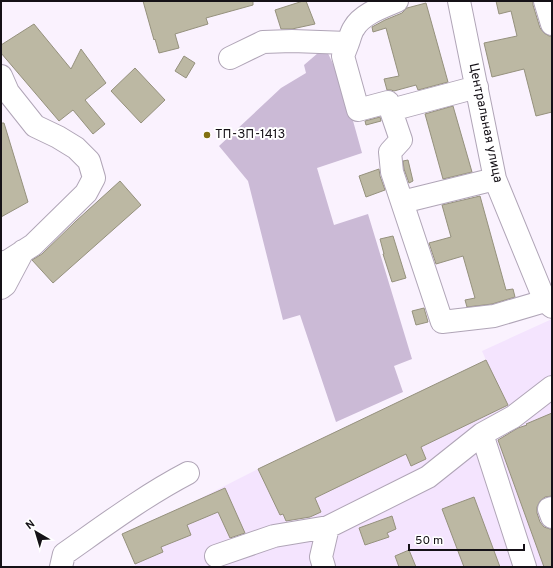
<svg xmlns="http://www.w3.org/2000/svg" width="553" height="568" font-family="Overpass,sans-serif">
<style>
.built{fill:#f4e4fe}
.green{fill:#cbbad6}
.building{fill:#bcb8a3;stroke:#95917d}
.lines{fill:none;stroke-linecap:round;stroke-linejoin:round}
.minor-casing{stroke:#b0a5b7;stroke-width:24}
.minor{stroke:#fff;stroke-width:22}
.poi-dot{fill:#827111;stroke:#fff;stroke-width:1.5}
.labels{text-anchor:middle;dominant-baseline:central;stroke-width:4;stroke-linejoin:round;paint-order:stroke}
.street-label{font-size:13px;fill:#151117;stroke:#fff}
.poi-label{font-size:13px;fill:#151117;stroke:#fff;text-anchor:start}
</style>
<rect width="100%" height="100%" fill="#faf2fe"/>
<path class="built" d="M552 319V501L540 507 552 538V567H136L122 534 191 503 258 469 486 360 482 351Z"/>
<path class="green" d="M325 47 343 85 362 153 317 168 334 225 368 214 412 359 394 366 403 392 336 422 300 315 283 320 248 181 219 146 281 88 306 73 304 65Z"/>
<path class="building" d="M143 1H253V5L206 18 208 24 175 34 179 48 159 53 155 39 154 40Z
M303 1H306L315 24 292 29H281L275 10Z
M496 1H533V5L540 28 544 33 549 36H552V112L536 116 524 69 492 77 484 43 517 36 511 11 499 14Z
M426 3 448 82 418 90 416 85 394 91 391 90H387L384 79 399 76 386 28 373 32 372 27 385 20 402 13 407 8Z
M34 24 71 69 81 49 106 83 85 100 105 124 93 134 73 110 59 121 1 53V45Z
M184 56 195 63 186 78 175 71Z
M135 68 165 100 141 123 111 91Z
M453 106 472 172 443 179 425 114Z
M380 117 381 121 366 125 365 121Z
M1 123H4L28 202 1 217Z
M408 160 413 181 409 183 404 169 403 161Z
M379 169 380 176 385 190 366 197 359 176Z
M120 181 141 205 53 283 32 260 42 254 76 221Z
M480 196 506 290 513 289 515 297 492 304 467 307 465 300 475 298 463 256 436 264 429 243 451 237 442 205Z
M393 236 406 278 392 282 383 254H384L380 239Z
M424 308 428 322 416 325 412 311Z
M486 360 508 405 506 406 421 447 426 459 411 466 406 454 315 498 321 512 310 517 286 521 283 514 280 515 258 469Z
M552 413V496L545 497 540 501 537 507V513L540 522 544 527 550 529H552V567H544L498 440 518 428 527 425 526 424Z
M225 488 245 533 230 538 218 512 187 525 191 535 161 547 163 552 135 564 122 534Z
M474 497 500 567H464L442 509Z
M392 516 396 529 387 533 389 537 365 545 359 528Z
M409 550 416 567H399L395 556Z"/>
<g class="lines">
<defs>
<path id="minor" d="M459 1 495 179 545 301 552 307
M545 1 552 24
M348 43 343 56 358 110 388 102 401 140 390 152 392 172 442 322 494 316 545 301
M230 58 263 42 292 41 348 43C350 38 351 32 354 28 362 14 383 7 397 1
M1 76 8 92 35 126 58 137 76 148 89 161 94 178 86 193 33 245 8 261 1 263
M391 110 477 87
M402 202 495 179
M1 288 5 285 23 251
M552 508 549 509 552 517
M216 556 274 536 328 527 428 477 482 434
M61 567 64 554C104 526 144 496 188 473
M324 567 321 557 328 527
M525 567 482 434 513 417 552 387"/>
</defs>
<use href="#minor" class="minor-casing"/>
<use href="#minor" class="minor"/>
</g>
<circle class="poi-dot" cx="207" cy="135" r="4"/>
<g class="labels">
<g class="street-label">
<text transform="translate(485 123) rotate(78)">Центральная улица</text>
</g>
<g class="poi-label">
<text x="215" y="135">ТП-ЗП-1413</text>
</g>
</g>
<rect width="553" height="568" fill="none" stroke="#151117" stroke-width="4"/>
<g transform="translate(36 532) rotate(322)" stroke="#ffffff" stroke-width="3" paint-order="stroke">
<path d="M0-3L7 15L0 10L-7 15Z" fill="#151117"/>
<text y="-6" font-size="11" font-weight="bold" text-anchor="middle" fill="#151117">N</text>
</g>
<path d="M409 544v6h115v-6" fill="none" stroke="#151117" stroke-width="2"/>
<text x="415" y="544" font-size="12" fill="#151117" stroke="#ffffff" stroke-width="3" paint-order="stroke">50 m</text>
</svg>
